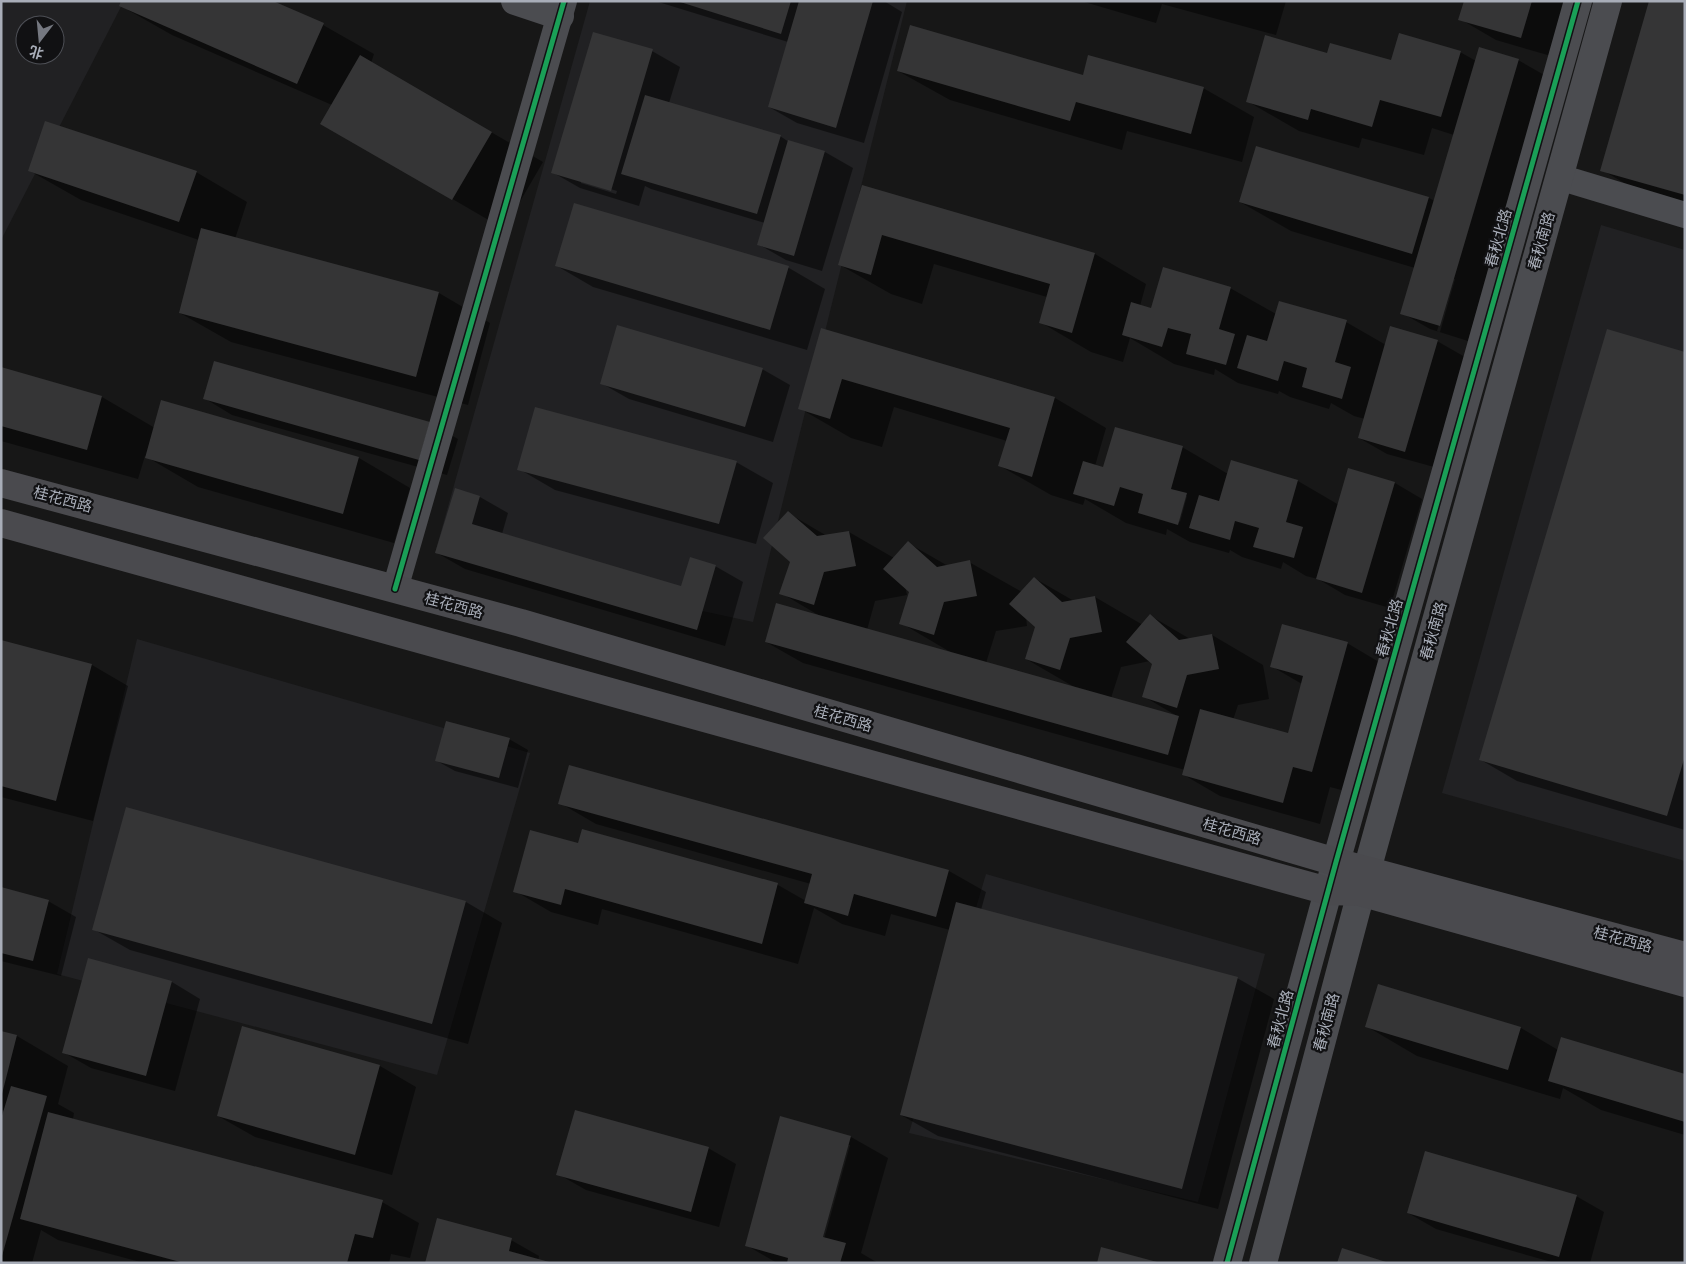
<svg xmlns="http://www.w3.org/2000/svg" width="1686" height="1264" font-family="Ubuntu,'Noto Sans SC',sans-serif">
<style>
.built{fill:#212123;fill-rule:evenodd}
.shadow{fill:#0007;fill-rule:evenodd}
.building{fill:#353536}
.lines{fill:none;stroke-linecap:round;stroke-linejoin:round}
.minor{stroke:#4b4c50;stroke-width:26}
.tertiary{stroke:#4b4c50;stroke-width:28}
.secondary{stroke:#4a4a4e;stroke-width:28}
.cycleway-casing{stroke:#111113;stroke-width:8}
.cycleway{stroke:#1a9f57;stroke-width:5}
.labels{text-anchor:middle;dominant-baseline:central;stroke-width:4.5;stroke-linejoin:round;paint-order:stroke}
.street-label{font-size:15px;fill:#a8adb8;stroke:#111113}
</style>
<rect width="100%" height="100%" fill="#171717"/>
<path class="built" d="M1 1H124L1 240ZM25 25H55V55H25Z
M590 1H907L753 622 435 553Z
M1601 225 1685 250V861L1442 793Z
M137 639 530 753 437 1075 57 974Z
M986 874 1265 954 1198 1202 909 1133Z"/>
<path class="shadow" d="M655 1H884L902 12 864 143 797 123 769 107 788 42Z
M1081 1H1286L1276 35 1162 4 1156 23Z
M1465 1H1575L1558 58 1496 40 1460 19Z
M1685 1V205L1638 191 1602 170Z
M121 6 323 25 374 54 371 63 543 162 504 229 322 123 332 105 172 35Z
M652 51 680 67 669 103 780 136 789 142 825 152 853 168 822 271 786 260 758 244 765 223 651 189 645 186 639 206 580 188 552 172ZM581 180 617 191 616 194 581 183Z
M1460 52 1476 61 1518 60 1546 76 1468 341 1430 329 1402 313 1415 268 1291 231 1240 202 1429 198 1435 201 1454 135 1432 128 1424 155 1362 138 1359 148 1299 131 1247 101 1328 55 1392 62ZM1453 279H1455L1440 332 1437 331Z
M898 71 1084 76 1203 88 1254 117 1242 162 1127 131 1122 150 950 100Z
M30 171 196 172 247 202 235 239 439 293 490 323 468 405 231 342 180 313 199 240 81 200Z
M862 186 1095 254 1146 284 1140 306 1152 309 1230 288 1276 314 1346 322 1386 345 1437 341 1465 357 1434 467 1387 454 1359 438 1365 419 1354 416 1331 403 1329 409 1290 397 1279 391 1278 394 1238 383 1215 369 1214 375 1174 364 1130 338 1123 362 1091 352 1040 322 1047 297 934 264 922 304 891 294 840 265Z
M575 204 789 268 825 289 807 350 593 287 557 266Z
M822 330 1055 398 1106 428 1095 466 1104 469 1182 447 1228 474 1232 462 1298 481 1339 505 1395 483 1422 499 1390 608 1345 595 1318 579 1306 576 1283 562 1281 569 1242 557 1230 550 1229 553 1190 542 1167 529 1166 535 1126 523 1085 499 1083 505 1051 495 1000 466 1007 441 894 407 882 447 851 438 799 408ZM1185 496H1187L1180 522 1178 521Z
M1685 353V830L1517 781 1481 760Z
M1 369 102 397 155 428 162 402 359 458 410 488 394 543 198 487 145 456 138 479 1 441Z
M762 369 790 385 773 442 629 399 601 383Z
M204 398 430 423 458 439 447 475 232 415Z
M736 462 773 483 756 544 555 490 519 469Z
M455 490 480 497 508 513 502 534 682 587 715 566 743 582 725 646 465 569 437 553Z
M788 513 827 536 849 532 894 558 908 543 948 566 969 562 1022 592 1034 578 1074 601 1095 597 1143 625 1151 616 1190 639 1212 635 1263 665 1269 699 1238 705 1233 720 1288 735 1302 684 1271 666 1347 643 1384 665 1349 792 1330 787 1320 824 1220 796 1184 775 1185 770 803 663 766 642 820 616 781 593 791 561ZM905 586 911 591 901 623 952 653 867 630 875 601 907 595ZM1026 617 1037 626 1026 659 1076 688 986 663 996 631 1027 626ZM1150 661 1153 664 1143 696 1177 716 1111 698 1121 667Z
M1 641 92 665 128 686 93 821 1 797Z
M509 739 528 750 518 788 455 771 437 761Z
M570 767 949 871 986 892 981 910 1237 978 1274 999 1218 1209 938 1136 901 1115 950 930 891 914 885 936 842 924 814 908 798 964 602 909 598 925 551 912 515 891 579 844 778 885 806 901 811 884 596 824 560 803Z
M1 889 48 901 76 917 61 976 1 961Z
M466 902 502 923 468 1044 130 950 93 929Z
M89 960 172 982 200 999 175 1091 91 1068 63 1052Z
M1379 985 1521 1028 1558 1050 1685 1076V1135L1601 1110 1563 1088 1560 1099 1417 1056 1366 1026Z
M242 1028 380 1066 416 1087 392 1175 255 1137 218 1116Z
M1 1032 17 1036 68 1066 58 1104 74 1113 73 1119 382 1202 419 1223 410 1258 391 1254 389 1263H144L58 1240 41 1230 32 1263H1V1124L5 1111 1 1110Z
M781 1117 851 1137 888 1158 861 1253 878 1263H777L746 1245ZM848 1145H850L823 1243H821Z
M708 1148 736 1164 719 1227 586 1190 558 1174Z
M1576 1196 1604 1212 1590 1263H1555L1436 1229 1408 1213Z
M511 1240 539 1256 538 1260 426 1263Z"/>
<path class="building" d="M121 1H273L324 23 297 84 119 6Z
M677 1H791L781 34Z
M799 1H873L836 128 768 107Z
M1464 1H1532L1521 38 1458 20Z
M1649 1H1685V195L1600 171Z
M910 25 1083 75 1088 55 1204 87 1191 134 1076 102 1070 121 897 71Z
M593 32 653 49 611 191 551 173Z
M1399 33 1461 51 1441 117 1380 100 1372 127 1311 109 1308 120 1246 102 1265 35 1327 53 1330 43 1391 60Z
M1479 47 1519 59 1440 326 1400 314Z
M360 55 492 132 452 200 320 124Z
M645 95 781 135 757 214 621 174Z
M45 121 197 171 179 222 28 171Z
M788 140 825 151 794 256 757 245Z
M1256 146 1429 197 1412 254 1239 202Z
M862 185 1095 253 1072 333 1039 323 1050 284 882 235 871 275 838 265Z
M574 203 789 266 770 330 555 266Z
M201 228 439 292 416 377 179 313Z
M1163 267 1231 287 1219 329 1235 334 1226 365 1186 354 1191 334 1168 328 1162 347 1122 335 1131 302 1151 308Z
M1279 301 1347 320 1335 362 1351 367 1342 399 1302 387 1307 368 1284 361 1278 381 1237 368 1247 335 1267 341Z
M617 325 763 368 745 427 600 384Z
M1390 326 1438 340 1405 452 1358 438Z
M821 328 1055 397 1032 477 998 466 1010 428 842 379 830 419 798 409Z
M1607 329 1685 352V756L1667 816 1479 760Z
M214 361 430 422 419 460 203 399Z
M1 367 102 396 87 450 1 426Z
M161 400 359 457 343 514 145 458Z
M535 407 737 461 719 524 517 470Z
M1115 427 1183 446 1171 489 1187 493 1178 525 1138 513 1143 494 1120 487 1114 506 1073 494 1083 461 1103 467Z
M1231 460 1298 480 1286 522 1303 527 1294 558 1253 547 1259 528 1235 521 1230 540 1189 528 1199 495 1219 501Z
M1348 468 1395 482 1362 593 1316 579Z
M455 488 480 496 472 524 681 586 690 557 716 565 697 630 435 553Z
M788 511 817 536 849 531 856 566 824 572 814 605 779 594 790 562 763 538Z
M908 541 937 567 970 560 977 596 944 602 934 635 899 624 909 592 883 569Z
M1034 577 1062 602 1095 596 1102 632 1070 638 1060 670 1025 659 1035 627 1009 604Z
M776 603 1179 716 1168 755 765 642Z
M1150 614 1179 640 1212 634 1219 669 1187 675 1177 708 1142 697 1152 664 1126 642Z
M1282 624 1348 642 1312 772 1293 767 1283 803 1182 775 1200 709 1288 733 1303 676 1270 667Z
M1 640 92 664 56 801 1 786Z
M446 721 510 738 499 778 435 761Z
M569 765 949 870 936 917 854 894 848 916 804 903 812 874 558 804Z
M126 807 466 901 432 1024 92 930Z
M582 829 778 883 762 944 565 889 561 905 513 892 530 830 578 843Z
M1 887 49 900 33 961 1 953Z
M956 902 1238 977 1182 1189 900 1115Z
M88 958 172 981 146 1076 62 1053Z
M1378 984 1521 1027 1508 1070 1365 1027Z
M242 1026 380 1065 355 1155 217 1116Z
M1 1031 17 1035 2 1094H1Z
M1561 1037 1685 1074V1122L1548 1081Z
M11 1086 47 1096 2 1256 1 1119Z
M575 1110 709 1147 691 1212 556 1175Z
M48 1112 383 1200 373 1238 355 1234 347 1263H184L20 1219Z
M780 1116 851 1136 823 1237 846 1243 840 1263H787L788 1258 745 1246Z
M1425 1151 1577 1195 1559 1257 1407 1213Z
M437 1218 512 1238 509 1251 553 1263H425Z
M1101 1247 1157 1262 1156 1263H1097Z
M1342 1248 1386 1262V1263H1337Z"/>
<g class="lines">
<path class="minor" d="M1559 177 1685 215
M395 589 564 1"/>
<path class="tertiary" d="M515 1 560 16
M1227 1263 1336 862 1578 1
M1263 1263 1367 870 1608 1"/>
<path class="secondary" d="M1 483 521 623 1336 862 1685 956
M1 523 1328 891 1360 892 1685 983"/>
<defs>
<path id="cycleway" d="M395 589 564 1
M1227 1263 1336 862 1578 1"/>
</defs>
<use href="#cycleway" class="cycleway-casing"/>
<use href="#cycleway" class="cycleway"/>
</g>
<g class="labels">
<g class="street-label">
<text transform="translate(1498 238) rotate(-74)">春秋北路</text>
<text transform="translate(1541 241) rotate(-74)">春秋南路</text>
<text transform="translate(63 499) rotate(15)">桂花西路</text>
<text transform="translate(454 605) rotate(15)">桂花西路</text>
<text transform="translate(1389 628) rotate(-74)">春秋北路</text>
<text transform="translate(1433 631) rotate(-74)">春秋南路</text>
<text transform="translate(843 718) rotate(16)">桂花西路</text>
<text transform="translate(1232 831) rotate(16)">桂花西路</text>
<text transform="translate(1623 939) rotate(15)">桂花西路</text>
<text transform="translate(1280 1019) rotate(-75)">春秋北路</text>
<text transform="translate(1326 1022) rotate(-75)">春秋南路</text>
</g>
</g>
<rect width="1686" height="1264" fill="none" stroke="#a8adb8" stroke-width="5"/>
<g transform="translate(40 40) rotate(196)"><circle r="24" fill="#111113" stroke="#4d4f55"/>
<path d="M0-4L9 19L0 12L-9 19Z" fill="#757880"/>
<text y="-8" font-size="14" font-weight="bold" text-anchor="middle" fill="#a8adb8">北</text>
</g>
</svg>
